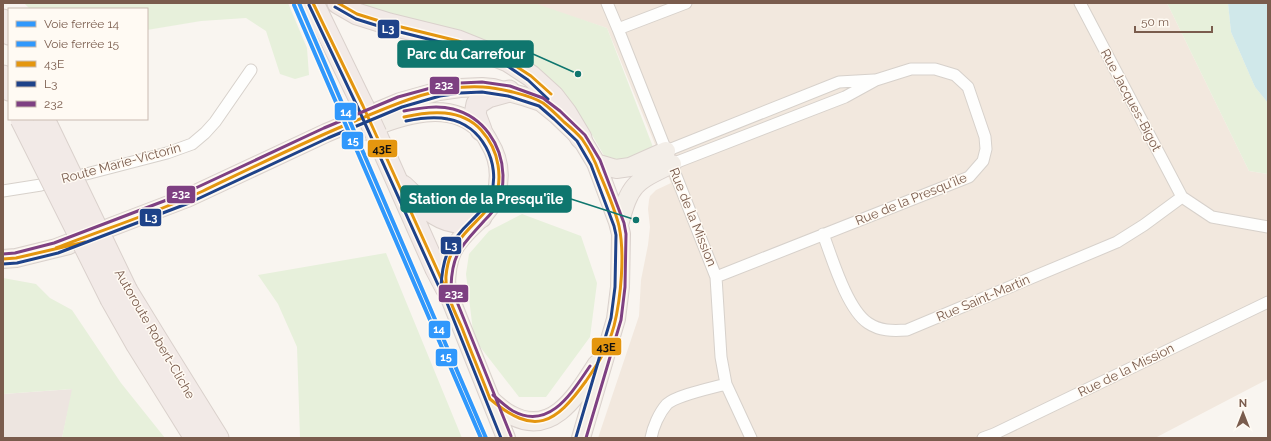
<svg xmlns="http://www.w3.org/2000/svg" width="1271" height="441" font-family="Raleway,sans-serif">
<style>
.residential{fill:#f2e8de}
.industrial{fill:#ede5e0}
.green{fill:#e7f0db}
.water{fill:#d0e8ea}
.lines{fill:none;stroke-linecap:round;stroke-linejoin:round}
.street-casing{stroke:#d7d1cb;stroke-width:13}
.primary-casing{stroke:#dad1cc;stroke-width:20}
.highway-casing{stroke:#dad1cc;stroke-width:23}
.street{stroke:#fefefd;stroke-width:11}
.primary{stroke:#f3eee8;stroke-width:18}
.highway{stroke:#f2eae7;stroke-width:21}
.highway-bridge-casing{stroke:#dad1cc;stroke-width:23;stroke-linecap:butt}
.highway-bridge{stroke:#f2eae7;stroke-width:21}
.bus-1-casing{stroke:#fffaf3;stroke-width:6}
.bus-2-casing{stroke:#fffaf3;stroke-width:6}
.bus-3-casing{stroke:#fffaf3;stroke-width:6}
.bus-1{stroke:#e4960f;stroke-width:3}
.bus-2{stroke:#1e4289;stroke-width:3}
.bus-3{stroke:#7e4082;stroke-width:3}
.rail-1-casing{stroke:#fffaf3;stroke-width:7}
.rail-2-casing{stroke:#fffaf3;stroke-width:7}
.rail-1{stroke:#3098fc;stroke-width:4}
.rail-2{stroke:#3098fc;stroke-width:4}
.labels{text-anchor:middle;dominant-baseline:central;stroke-width:3;stroke-linejoin:round;paint-order:stroke}
.street-label{font-size:13px;fill:#7a5c4d;stroke:#fffaf3}
.leader{fill:none;stroke:#0f766e;stroke-width:1.5}
.callout-dot{fill:#0f766e;stroke:#fffaf3;stroke-width:1.5}
.callout{fill:#0f766e;stroke:#0f766e;stroke-width:1.5}
.callout-label{font-size:14px;text-anchor:middle;font-weight:bold;fill:#fff}
.line-badge{stroke:#fffaf3;stroke-width:1.5}
.badge-label{font-size:11px;text-anchor:middle;font-weight:bold;fill:#fff}
.pale-badge-label{font-size:11px;text-anchor:middle;font-weight:bold;fill:#111}
</style>
<rect width="100%" height="100%" fill="#f9f5f0"/>
<path class="residential" d="M529 3H1167L1249 171 1268 174V379L1155 438H598L639 316 641 280 648 245 650 227 648 209 649 200 650 196 656 190 671 183 607 28Z"/>
<path class="industrial" d="M73 389 62 438H3V394Z"/>
<path class="green" d="M24 3H288L307 48 309 75 295 79 280 74 266 31 246 18 201 21 147 30V9H30Z
M355 3H534L607 28 653 147 629 163 606 159 591 133 573 108 551 87Z
M1167 3H1228L1231 32 1255 87 1268 103V174L1249 171Z
M522 214 581 236 597 283 590 337 546 397H519L474 339 466 274 469 254 489 231Z
M386 253 462 438H300L297 347 278 304 258 275Z
M3 278 36 284 50 298 72 310 121 383 165 438H62L72 389 3 394Z"/>
<path class="water" d="M1228 3H1268V103L1255 87 1231 32Z"/>
<g class="lines">
<defs>
<path id="street" d="M607 3 618 29 716 277 721 357 726 384 751 438
M1080 3 1182 197 1212 217 1268 227
M618 29 686 3
M666 151 839 82 874 80
M672 164 845 97 876 80 911 69H935L955 75 968 87 985 137 986 149 983 161 969 177 716 277
M3 191 41 185 90 173 167 153 192 144 205 133 215 122 251 70
M823 234C832 258 847 309 868 323 880 331 892 331 907 330L1117 242 1144 225 1182 197
M651 438C653 427 659 413 667 404 677 395 712 388 726 384
M983 438 994 434 1268 302"/>
<path id="primary" d="M360 132C397 118 447 96 481 130 484 133 487 138 489 142 499 158 501 177 496 195 493 205 484 215 477 222 453 244 446 255 446 288L506 438
M596 163 616 169 630 167 666 151
M619 225C630 184 634 182 672 164
M56 248 187 198 326 133 400 102 439 91 460 88 482 87 493 88 523 96 541 102 557 115 581 138 596 163 618 222 621 234 620 287 616 319 581 438
M3 259 16 258 69 245
M491 400C497 405 504 412 511 415 553 438 578 393 597 364"/>
<path id="highway" d="M313 3 363 106
M338 3 357 14 389 24 458 41 508 61 531 76 553 96 566 113 581 138
M3 20 9 34
M3 76 9 90
M481 130 475 114 477 104 488 97 509 91
M376 134 436 269 446 288
M403 186C421 203 439 225 466 222 471 221 477 219 481 217
M127 291 157 340 218 438
M111 299 137 345 195 438"/>
</defs>
<use href="#street" class="street-casing"/>
<use href="#primary" class="primary-casing"/>
<use href="#highway" class="highway-casing"/>
<use href="#street" class="street"/>
<use href="#primary" class="primary"/>
<use href="#highway" class="highway"/>
<defs>
<path id="highway-bridge" d="M363 106 376 134
M21 119 111 299
M44 119 127 291"/>
</defs>
<use href="#highway-bridge" class="highway-bridge-casing"/>
<use href="#highway-bridge" class="highway-bridge"/>
<defs>
<path id="bus-1" d="M313 3 363 106 449 296
M338 3 357 14 389 24 458 41 508 61 531 76 551 94
M404 117C430 111 461 108 481 130 490 140 496 152 498 165 505 209 475 215 456 245 450 254 447 265 446 276 445 294 455 312 462 328 471 352 481 375 490 399
M56 248C105 229 155 213 203 191 253 167 304 142 355 121 395 104 439 84 483 87 499 88 530 95 543 103 551 109 558 116 564 122 570 127 577 133 582 139 589 149 595 161 599 172 606 189 615 209 619 226 625 254 621 298 614 326 608 348 599 362 586 381 555 424 535 437 490 399
M3 259 16 258 85 242"/>
<path id="bus-2" d="M309 5 358 108 444 298
M335 7 356 19 388 29 456 46 506 65 528 80 548 99
M406 121C420 118 434 116 448 119 482 125 501 163 491 195 488 205 478 214 471 221 449 242 442 258 441 288L501 438
M3 264 17 263 58 253 189 203 328 138 402 107 440 96 460 93 482 92 508 96 539 106 554 119 577 141 591 165 614 226 616 235 615 287 611 318 576 437"/>
<path id="bus-3" d="M404 111C420 108 437 105 453 109 483 117 502 144 503 175 503 183 503 191 500 199 497 208 490 215 484 221 462 246 452 252 451 287L511 436
M3 254 15 253 54 243 185 193 324 128 398 97 438 86 460 83 482 82 510 86 543 98 560 111 585 135 600 160 624 223 626 234 625 287 621 320 586 438
M493 395C499 400 506 407 513 411 550 431 572 392 590 366"/>
</defs>
<use href="#bus-1" class="bus-1-casing"/>
<use href="#bus-2" class="bus-2-casing"/>
<use href="#bus-3" class="bus-3-casing"/>
<use href="#bus-1" class="bus-1"/>
<use href="#bus-2" class="bus-2"/>
<use href="#bus-3" class="bus-3"/>
<defs>
<path id="rail-1" d="M299 3 486 438"/>
<path id="rail-2" d="M294 5 481 438"/>
</defs>
<use href="#rail-1" class="rail-1-casing"/>
<use href="#rail-2" class="rail-2-casing"/>
<use href="#rail-1" class="rail-1"/>
<use href="#rail-2" class="rail-2"/>
</g>
<g class="labels">
<g class="street-label">
<text transform="translate(1131 100) rotate(62)">Rue Jacques-Bigot</text>
<text transform="translate(121 163) rotate(-15)">Route Marie-Victorin</text>
<text transform="translate(911 199) rotate(-22)">Rue de la Presqu'île</text>
<text transform="translate(693 217) rotate(68)">Rue de la Mission</text>
<text transform="translate(983 298) rotate(-23)">Rue Saint-Martin</text>
<text transform="translate(155 334) rotate(60)">Autoroute Robert-Cliche</text>
<text transform="translate(1126 370) rotate(-26)">Rue de la Mission</text>
</g>
</g>
<path class="leader" d="M578 74L533 54M636 220L571 199"/>
<g class="callout-dot">
<circle cx="578" cy="74" r="4"/>
<circle cx="636" cy="220" r="4"/>
</g>
<g class="callout">
<rect x="398" y="41" width="135" height="26" rx="4"/>
<rect x="401" y="186" width="170" height="26" rx="4"/>
</g>
<g class="callout-label">
<text x="466" y="59">Parc du Carrefour</text>
<text x="486" y="204">Station de la Presqu'île</text>
</g>
<g class="line-badge">
<rect x="377" y="19" width="23" height="20" rx="4" fill="#1e4289"/>
<rect x="429" y="76" width="31" height="19" rx="4" fill="#7e4082"/>
<rect x="334" y="102" width="23" height="19" rx="4" fill="#3098fc"/>
<rect x="341" y="131" width="23" height="19" rx="4" fill="#3098fc"/>
<rect x="367" y="139" width="31" height="19" rx="4" fill="#e4960f"/>
<rect x="166" y="185" width="30" height="19" rx="4" fill="#7e4082"/>
<rect x="139" y="208" width="23" height="19" rx="4" fill="#1e4289"/>
<rect x="440" y="236" width="22" height="19" rx="4" fill="#1e4289"/>
<rect x="438" y="284" width="31" height="19" rx="4" fill="#7e4082"/>
<rect x="428" y="320" width="23" height="19" rx="4" fill="#3098fc"/>
<rect x="591" y="337" width="31" height="19" rx="4" fill="#e4960f"/>
<rect x="435" y="348" width="23" height="19" rx="4" fill="#3098fc"/>
</g>
<g class="badge-label">
<text x="388" y="33">L3</text>
<text x="444" y="89">232</text>
<text x="346" y="116">14</text>
<text x="353" y="145">15</text>
<text x="181" y="198">232</text>
<text x="151" y="222">L3</text>
<text x="451" y="250">L3</text>
<text x="454" y="298">232</text>
<text x="439" y="333">14</text>
<text x="446" y="361">15</text>
</g>
<g class="pale-badge-label">
<text x="382" y="153">43E</text>
<text x="606" y="351">43E</text>
</g>
<rect width="1271" height="441" fill="none" stroke="#7a5c4d" stroke-width="8"/>
<rect x="8" y="8" width="140" height="112" fill="#fffaf3" stroke="#cabbb1"/>
<rect x="16" y="21" width="20" height="6" fill="#3098fc" stroke="#cabbb1"/>
<text x="44" y="28" font-size="12" fill="#7a5c4d">Voie ferrée 14</text>
<rect x="16" y="41" width="20" height="6" fill="#3098fc" stroke="#cabbb1"/>
<text x="44" y="48" font-size="12" fill="#7a5c4d">Voie ferrée 15</text>
<rect x="16" y="61" width="20" height="6" fill="#e4960f" stroke="#cabbb1"/>
<text x="44" y="68" font-size="12" fill="#7a5c4d">43E</text>
<rect x="16" y="81" width="20" height="6" fill="#1e4289" stroke="#cabbb1"/>
<text x="44" y="88" font-size="12" fill="#7a5c4d">L3</text>
<rect x="16" y="101" width="20" height="6" fill="#7e4082" stroke="#cabbb1"/>
<text x="44" y="108" font-size="12" fill="#7a5c4d">232</text>
<g transform="translate(1243 413)" stroke="#fffaf3" stroke-width="3" paint-order="stroke">
<path d="M0-3L7 15L0 10L-7 15Z" fill="#7a5c4d"/>
<text y="-6" font-size="11" font-weight="bold" text-anchor="middle" fill="#7a5c4d">N</text>
</g>
<path d="M1135 26v6h77v-6" fill="none" stroke="#7a5c4d" stroke-width="2"/>
<text x="1141" y="26" font-size="12" fill="#7a5c4d" stroke="#fffaf3" stroke-width="3" paint-order="stroke">50 m</text>
</svg>
